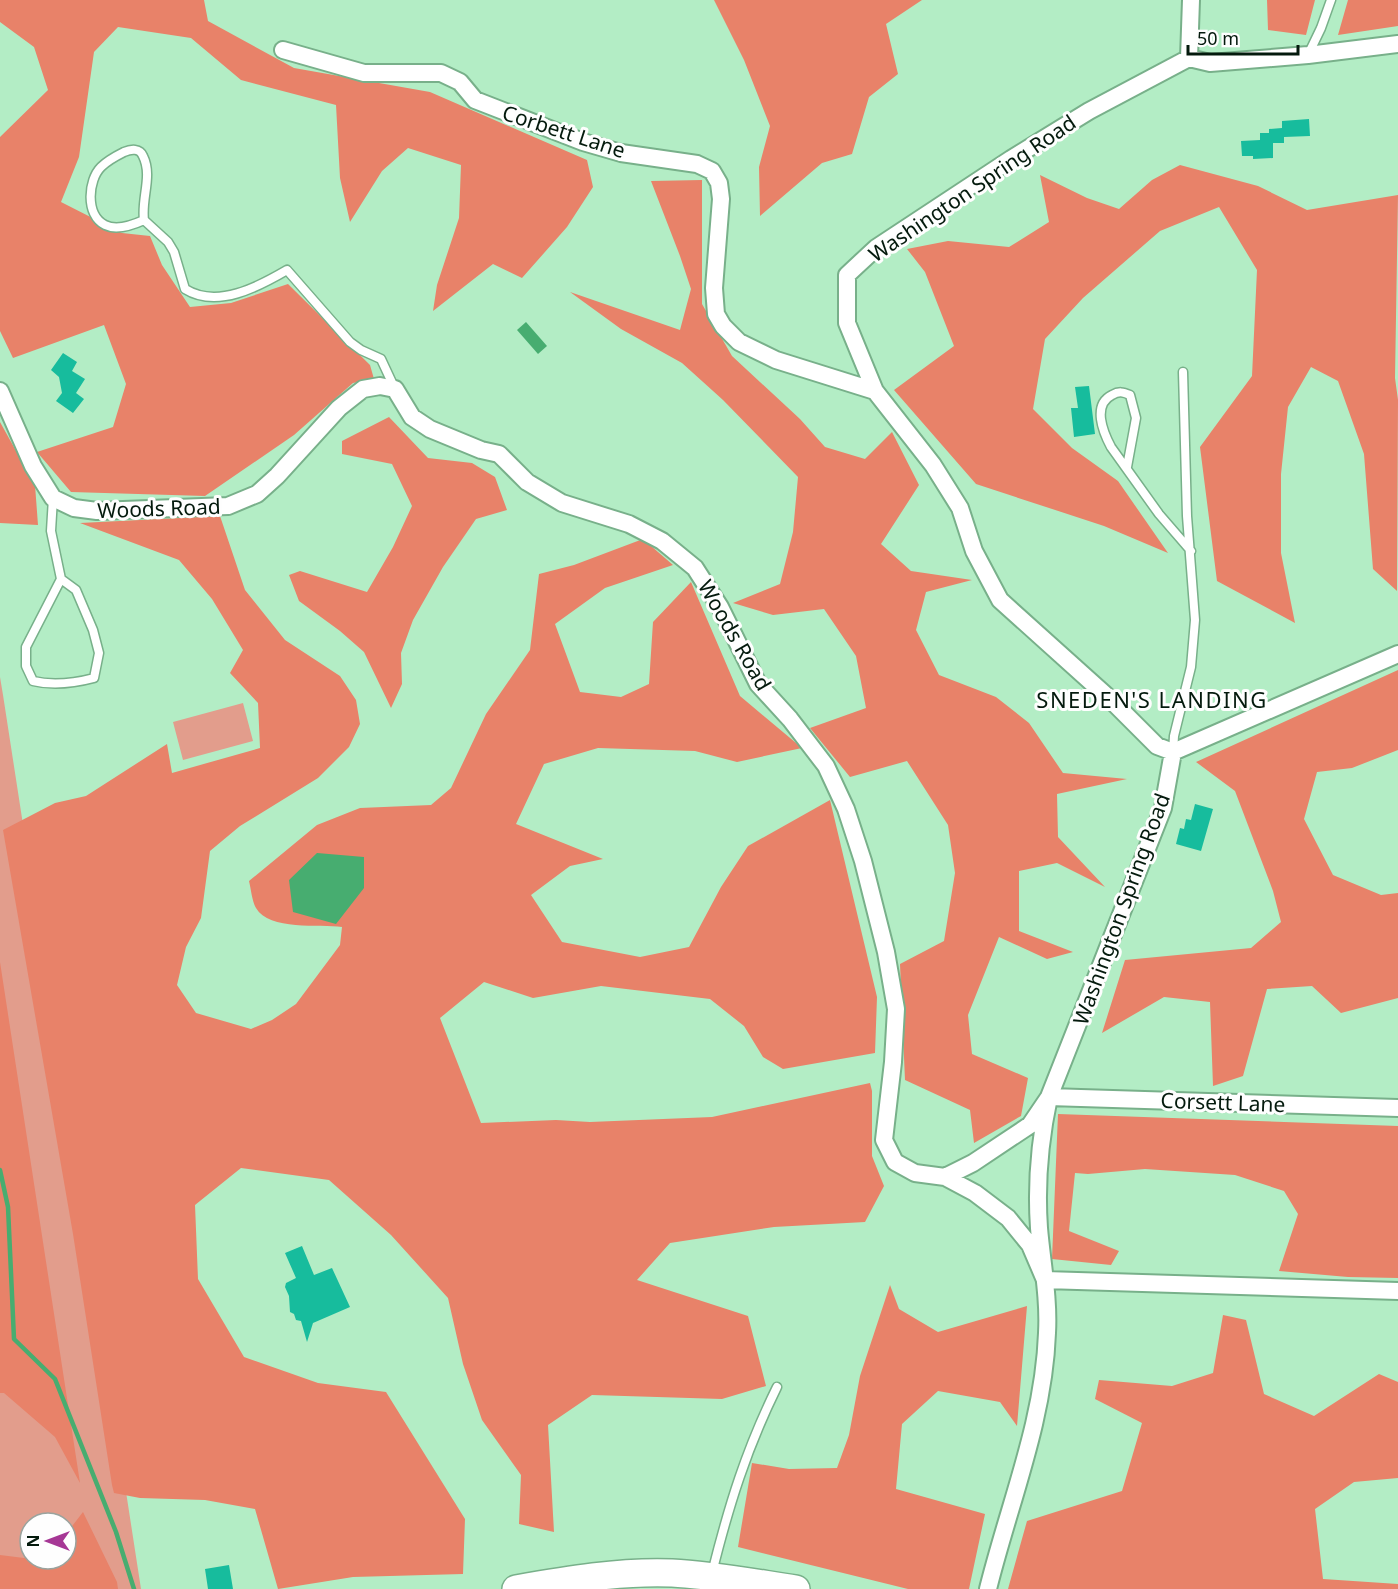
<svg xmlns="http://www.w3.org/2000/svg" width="1398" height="1589" font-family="'Noto Sans',sans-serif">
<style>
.green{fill:#e29d8c;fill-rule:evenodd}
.forest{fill:#e88269}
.water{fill:#47ad70}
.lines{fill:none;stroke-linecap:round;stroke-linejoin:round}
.stream{stroke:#47ad70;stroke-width:4.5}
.building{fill:#17bc9d}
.service-casing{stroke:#78b08a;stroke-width:11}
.minor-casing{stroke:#78b08a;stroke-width:20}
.primary-casing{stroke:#78b08a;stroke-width:30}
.service{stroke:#fff;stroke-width:8}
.minor{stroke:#fff;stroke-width:16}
.primary{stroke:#fff;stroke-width:27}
.labels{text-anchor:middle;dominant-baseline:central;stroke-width:6;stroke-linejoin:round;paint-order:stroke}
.street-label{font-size:21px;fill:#041a0d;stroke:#fefefe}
.neighbourhood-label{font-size:22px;letter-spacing:1.5px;fill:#041a0d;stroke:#fefefe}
</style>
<rect width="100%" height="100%" fill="#b3edc5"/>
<path class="green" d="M0 677 3 695 141 1589H0ZM30 1523H66V1559H30Z
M243 703 253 741 183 760 173 722Z"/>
<path class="forest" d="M0 0H204L208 21 294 68 430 92 587 160 593 187 567 227 522 278 493 264 433 311 437 285 459 218 461 165 408 148 382 171 350 222 340 178 336 105 241 80 191 38 118 27 94 52 79 157 61 202 122 233 150 236 162 265 190 307 231 303 288 284 370 365 374 379 353 383 294 435 205 496 71 492 37 452 113 427 126 384 104 325 13 358 0 331V137L48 90 34 47 0 22Z
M714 0H922L886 24 898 74 869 97 852 154 822 163 760 216 759 167 770 126 744 60Z
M1267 0H1315L1306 35 1268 30Z
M1348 0H1398V26L1338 35Z
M1180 165 1258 186 1307 210 1398 195 1395 378 1398 400 1397 591 1373 569 1364 454 1338 381 1311 367 1288 407 1281 474V553L1295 623 1217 581 1200 447 1252 376 1257 270 1219 207 1160 231 1083 298 1045 339 1033 409 1072 448 1118 481 1168 553 1104 526 976 484 894 390 954 346 925 272 907 249 948 241 1009 247 1049 222 1040 175 1087 198 1119 209 1152 180Z
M702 180V304L732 356 800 419 825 447 865 459 892 432 919 485 881 544 911 571 972 580 926 592 916 630 939 675 996 697 1029 723 1063 773 1127 779 1057 794 1058 837 1105 887 1057 863 1019 871V931L1073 952 1047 959 999 937 968 1015 972 1054 1028 1078 1021 1116 974 1143 970 1110 905 1080 900 964 944 941 955 873 948 825 907 761 850 777 810 728 866 708 856 656 824 609 773 615 733 603 780 584 793 532 798 477 723 400 682 363 621 329 570 292 680 330 691 289 680 256 651 181Z
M389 417 428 458 472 463 495 477 507 510 476 519 443 567 413 620 401 653 402 684 391 708 364 652 340 631 299 601 289 575 300 571 367 592 393 547 412 506 392 464 342 454V441Z
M0 422 35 485 38 525 0 523Z
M220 516 245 590 285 640 340 676 356 700 360 724 349 747 318 778 240 826 210 851 201 918 186 947 177 985 196 1013 251 1029 272 1020 296 1004 340 945 342 927C320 924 269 931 256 908 252 901 251 889 249 881L317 825 360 808 431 805 451 788 486 714 530 650 539 574 574 565 643 539 673 565 605 588 555 624 580 692 621 697 649 684 653 622 691 582 740 696 802 748 737 762 695 751 598 748 544 764 516 824 603 859 570 866 531 895 562 942 640 957 689 947 721 887 748 846 830 800 877 997 875 1053 783 1069 763 1057 744 1026 710 999 601 986 533 998 484 982 440 1018 481 1123 556 1120 590 1122 712 1117 870 1083 872 1091V1156L884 1186 865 1222 774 1227 670 1243 637 1280 748 1316 766 1386 722 1399 592 1395 548 1425 554 1532 519 1524 521 1475 482 1420 463 1364 448 1298 391 1235 329 1180 241 1168 195 1205 198 1279 244 1357 318 1383 386 1392 465 1519 463 1574 353 1577 278 1589 255 1509 205 1500 140 1498 114 1493 112 1485 73 1234 3 830 55 803 86 796 167 744 172 773 260 748 258 703 230 673 243 650 212 599 179 560 80 523Z
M1398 670V750L1352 768 1317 772 1304 819 1333 875 1381 895 1398 893V998L1341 1013 1312 986 1267 989 1243 1076 1213 1086 1210 1002 1164 997 1102 1033 1125 960 1251 948 1281 922 1273 891 1235 791 1196 762Z
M0 962 80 1483 55 1437 4 1393H0Z
M1058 1114 1398 1126V1278L1348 1277 1279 1271 1298 1214 1284 1191 1235 1175 1145 1169 1088 1174 1075 1173 1069 1231 1119 1251 1111 1265 1052 1259Z
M890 1285 899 1309 938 1332 1027 1306 1017 1426 1000 1402 938 1391 902 1424 896 1489 985 1514 969 1589H908L738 1547 752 1463 789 1469 837 1468 849 1435 860 1376Z
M1223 1315 1246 1320 1264 1394 1314 1416 1379 1374 1398 1382V1478L1354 1482 1315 1509 1323 1579 1398 1584V1589H1008L1027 1521 1122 1491 1142 1423 1095 1399 1099 1380 1172 1386 1213 1373Z
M83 1512 117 1582 118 1589H0V1555L24 1558 30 1555V1559H66V1534Z"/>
<path class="water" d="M526 322 547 346 538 354 517 330Z
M317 853 364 857V888L336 924 293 912 289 880Z"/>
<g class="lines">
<path class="stream" d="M0 1170 8 1207 14 1339 55 1379 116 1532 134 1589"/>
</g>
<path class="building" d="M1309 119 1310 136 1284 137V143H1273V158L1253 159V156H1242L1241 141 1260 140V133H1269V129L1282 128V121Z
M63 353 77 362 72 371 85 379 76 393 84 399 73 413 56 401 62 393 59 377 51 370Z
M1089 386 1095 434 1074 437 1071 408H1078L1075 387Z
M1195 804 1213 809 1201 851 1176 844 1180 828 1184 829 1186 819 1191 820Z
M302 1246 314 1275 332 1268 350 1307 313 1323 307 1342 301 1321 296 1320 294 1314 290 1312 289 1296 285 1287 286 1283 296 1278 285 1253Z
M229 1565 233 1589H208L205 1569Z"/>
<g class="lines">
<defs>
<path id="service" d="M1308 55 1321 28 1331 0
M144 220C133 225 117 231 105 225 85 215 88 180 101 167 107 161 116 156 124 152 131 149 140 148 143 156 153 176 141 198 144 220L168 242 174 252 185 289C217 309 258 287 287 270L350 342 361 350 381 359 395 389
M1127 467 1136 418 1130 395C1123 392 1119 391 1112 395 1092 405 1103 432 1111 447L1159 514 1191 551
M53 498 51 531 61 579 26 647V666L33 681C53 686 75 683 94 678L99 653 93 630 76 590 61 579
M1173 752 1174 736 1191 667 1195 620 1187 516 1183 372
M712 1573C729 1505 746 1450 777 1387"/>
<path id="minor" d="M283 50 364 73H441L460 82 475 100 583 142 621 153 697 164 712 171 719 183 721 199 714 288 716 314 723 326 739 342 776 360 875 391
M1189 58 1210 63 1308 55 1398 44
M1189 58 1191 0
M0 391 33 466 53 498 74 508 97 511 228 506 257 494 277 476 339 408 363 389 380 386 395 389 412 417 430 429 481 450 499 454 527 482 562 503 629 524 662 541 695 568 720 607 758 684 790 719 826 766 846 809 863 861 886 952 896 1009 893 1062 884 1140 895 1162 915 1173 945 1177 975 1193 1008 1218 1030 1245 1045 1280 1398 1291
M1173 752 1398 654
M945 1177 973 1163 1030 1125 1049 1097 1398 1108
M988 1589C1009 1504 1044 1421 1047 1333 1049 1298 1042 1263 1039 1228 1036 1185 1040 1139 1049 1097L1163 808 1173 752 1157 746 1110 699 1000 600 974 551 960 508 933 465 875 391 847 323V275L876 248 1011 159 1089 111 1189 58"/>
<path id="primary" d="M516 1589C567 1580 619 1571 672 1573 713 1575 755 1583 796 1589"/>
</defs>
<use href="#service" class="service-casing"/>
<use href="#minor" class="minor-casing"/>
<use href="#primary" class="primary-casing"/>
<use href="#service" class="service"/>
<use href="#minor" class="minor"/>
<use href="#primary" class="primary"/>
</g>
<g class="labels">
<g class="street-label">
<text transform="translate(564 131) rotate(18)">Corbett Lane</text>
<text transform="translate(972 188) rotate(-34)">Washington Spring Road</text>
<text transform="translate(159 508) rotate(-2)">Woods Road</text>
<text transform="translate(735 635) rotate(60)">Woods Road</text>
<text transform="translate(1121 909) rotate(-70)">Washington Spring Road</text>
<text transform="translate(1223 1102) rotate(2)">Corsett Lane</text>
</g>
<g class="neighbourhood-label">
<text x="1152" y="699">SNEDEN'S LANDING</text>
</g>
</g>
<g transform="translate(48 1541) rotate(270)"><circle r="28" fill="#fefefe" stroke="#9aa39e" stroke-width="1.5"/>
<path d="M0-4.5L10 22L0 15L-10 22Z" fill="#a63795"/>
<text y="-9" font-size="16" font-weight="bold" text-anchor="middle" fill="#041a0d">N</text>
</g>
<path d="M1188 45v9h110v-9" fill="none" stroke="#041a0d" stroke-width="3"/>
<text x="1197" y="45" font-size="18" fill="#041a0d" stroke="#fefefe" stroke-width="4.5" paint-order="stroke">50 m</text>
</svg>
